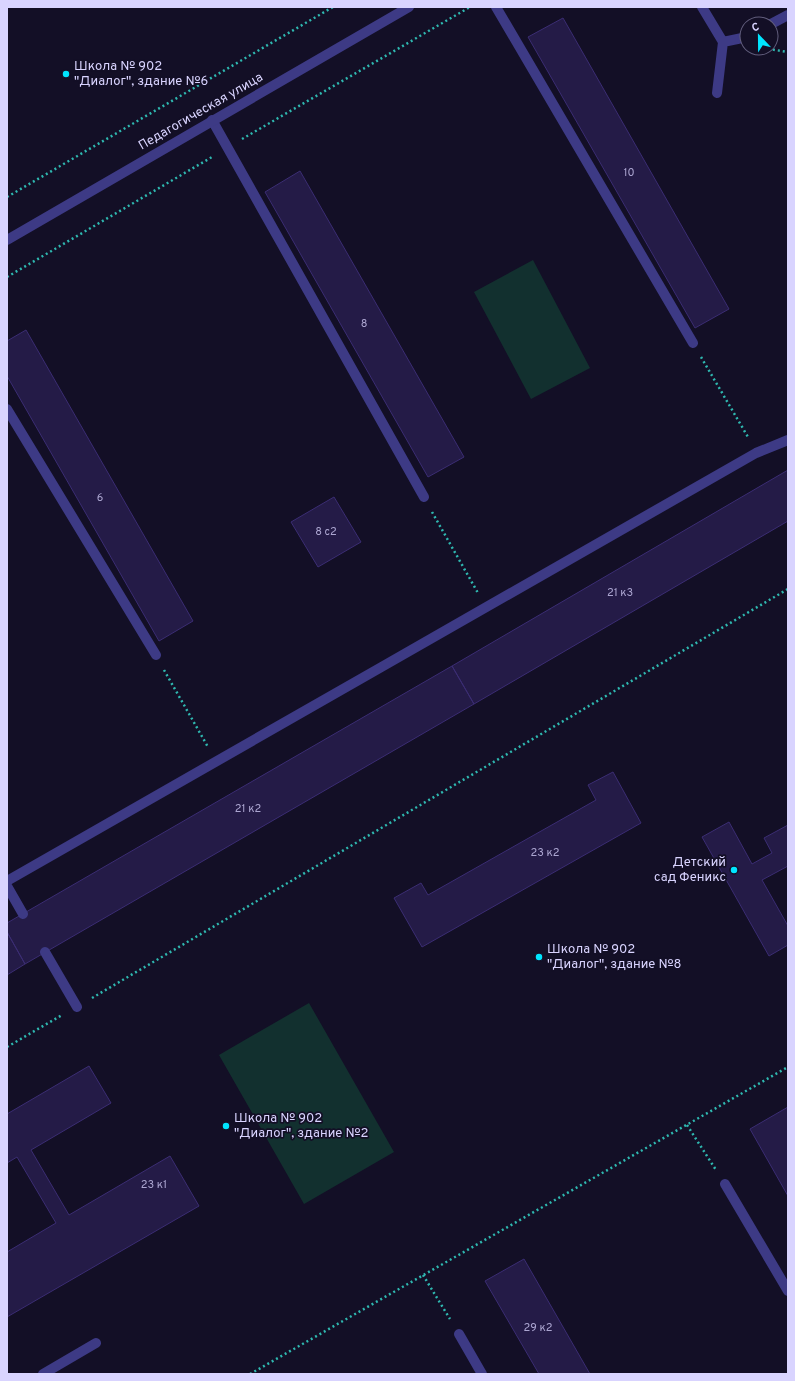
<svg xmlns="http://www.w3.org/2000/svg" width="795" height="1381" font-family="Overpass,sans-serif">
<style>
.green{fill:#12302f}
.building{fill:#241b47;stroke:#3b2d73}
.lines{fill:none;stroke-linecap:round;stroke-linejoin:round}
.path{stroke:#2fb8b0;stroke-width:2.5;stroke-dasharray:2 3;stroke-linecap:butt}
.service{stroke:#3d3a85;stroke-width:10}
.minor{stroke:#3d3a85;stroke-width:10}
.poi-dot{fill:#00e5ff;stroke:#130f26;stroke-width:1.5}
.labels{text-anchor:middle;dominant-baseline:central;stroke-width:3.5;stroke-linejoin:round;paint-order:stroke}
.number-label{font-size:11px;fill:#aca6d1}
.poi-label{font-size:13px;fill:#d9d4ff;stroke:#130f26;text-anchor:start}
.street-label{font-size:13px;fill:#d9d4ff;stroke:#130f26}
</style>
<rect width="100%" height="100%" fill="#130f26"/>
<path class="green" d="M533 260 590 368 531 399 474 292Z
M309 1003 394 1152 304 1204 219 1055Z"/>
<path class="building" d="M563 18 729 309 695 328 528 37Z
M300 171 464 457 428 477 265 192Z
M26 330 193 621 159 641 7 376V341Z
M788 470V521L474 704 452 666Z
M334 497 361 542 318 567 291 522Z
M452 666 474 704 25 964 7 932V923Z
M613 772 641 823 422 947 394 898 421 883 428 895 596 800 588 785Z
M729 822 752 864 772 853 764 838 788 825V866L762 880 788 926V945L769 956 702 837Z
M7 932 25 964 7 975Z
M89 1066 111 1103 31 1150 69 1215 170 1156 199 1206 7 1317V1252L56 1223 17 1157 7 1163V1114Z
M788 1107V1196L750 1129Z
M524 1259 590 1374H539L485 1281Z"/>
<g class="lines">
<path class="path" d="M763 48 788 52
M242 139 470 7
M7 197 333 7
M7 277 212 157
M701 357 748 437
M432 512 478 593
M164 670 208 747
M92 998 788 589
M7 1047 62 1015
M687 1125 716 1170
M423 1275 450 1319
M250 1374 788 1067"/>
<path class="service" d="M496 7 693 343
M702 7 723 42 717 93
M771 24 788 15
M723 42 747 37
M212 120 424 497
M7 409 156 655
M7 881C257 740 506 594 756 453L788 440
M7 886 23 914
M45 952 77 1007
M725 1184 788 1291
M459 1334 482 1374
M43 1374 96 1343"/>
<path class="minor" d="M7 240 409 7"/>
</g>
<g class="poi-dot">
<circle cx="66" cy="74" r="4"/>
<circle cx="734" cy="870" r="4"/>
<circle cx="539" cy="957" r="4"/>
<circle cx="226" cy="1126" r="4"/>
</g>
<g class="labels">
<g class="number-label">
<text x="629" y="173">10</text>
<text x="364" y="324">8</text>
<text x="100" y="498">6</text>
<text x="326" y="532">8 с2</text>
<text x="620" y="593">21 к3</text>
<text x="248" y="809">21 к2</text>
<text x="545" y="853">23 к2</text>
<text x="154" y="1185">23 к1</text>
<text x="538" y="1328">29 к2</text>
</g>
<g class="poi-label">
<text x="74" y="67">Школа № 902<tspan x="74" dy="15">"Диалог", здание №6</tspan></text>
<text x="726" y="863" text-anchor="end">Детский<tspan x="726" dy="15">сад Феникс</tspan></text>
<text x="547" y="950">Школа № 902<tspan x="547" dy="15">"Диалог", здание №8</tspan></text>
<text x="234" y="1119">Школа № 902<tspan x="234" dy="15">"Диалог", здание №2</tspan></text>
</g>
<g class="street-label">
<text transform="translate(201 112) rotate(-30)">Педагогическая улица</text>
</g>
</g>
<rect width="795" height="1381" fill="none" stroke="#d9d4ff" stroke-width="16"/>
<g transform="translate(759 36) rotate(338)"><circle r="19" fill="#130f26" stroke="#625e7d"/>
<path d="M0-3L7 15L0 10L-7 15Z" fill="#00e5ff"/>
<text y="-6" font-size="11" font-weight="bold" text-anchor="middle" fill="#d9d4ff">С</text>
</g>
</svg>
